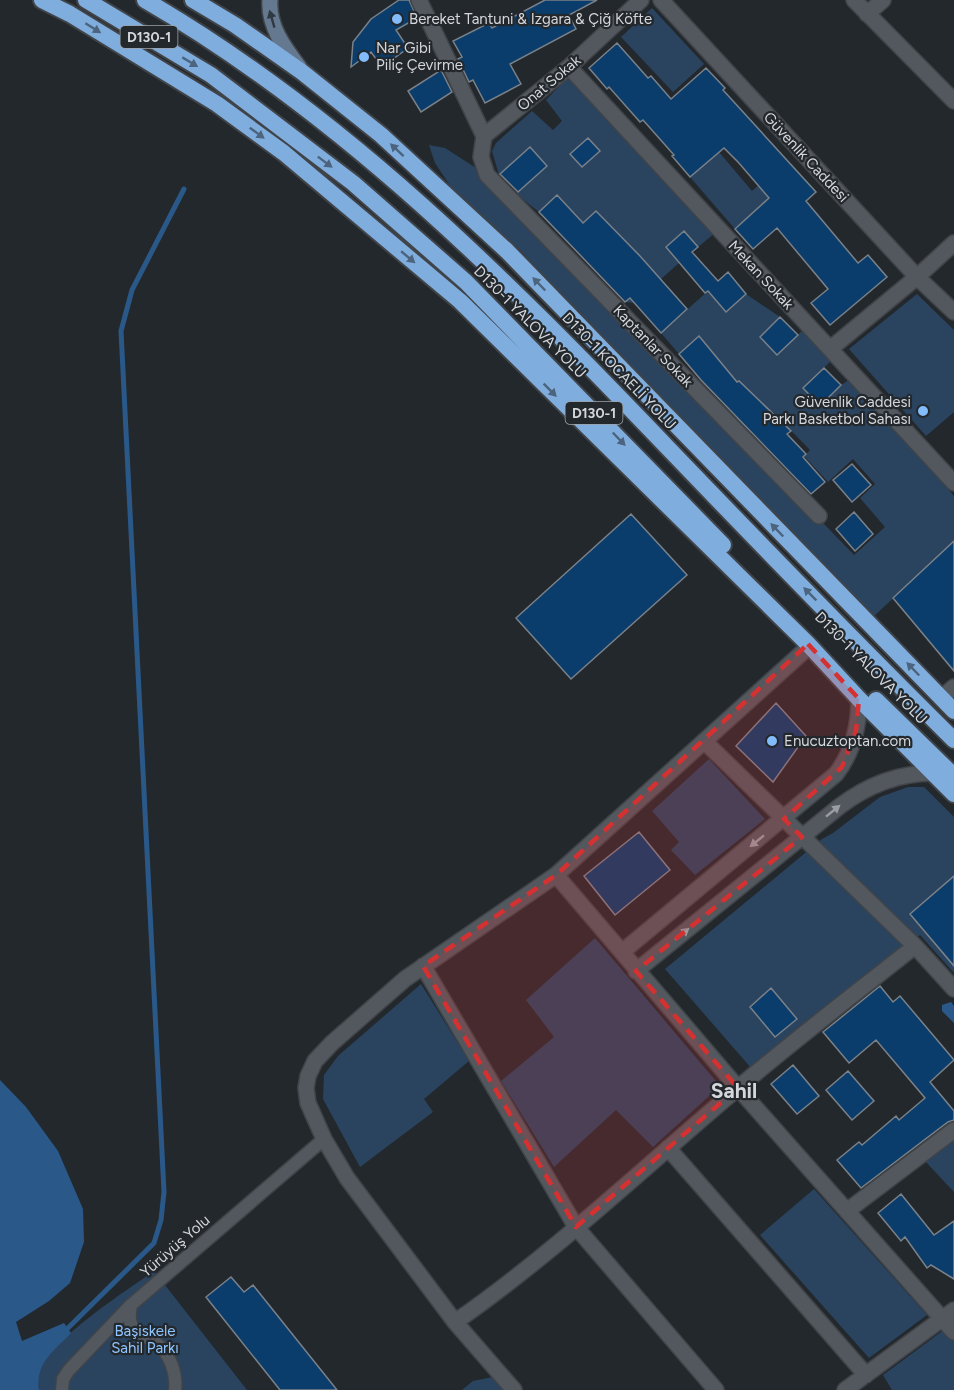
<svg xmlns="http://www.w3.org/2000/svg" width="954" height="1390" font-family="Figtree,sans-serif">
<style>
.green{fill:#2a4460}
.water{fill:#2a5989}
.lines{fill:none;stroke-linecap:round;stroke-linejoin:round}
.stream{stroke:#2a5989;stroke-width:5}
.building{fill:#0a3d6b;stroke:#7b8188;stroke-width:1.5}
.pedestrian-casing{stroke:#404448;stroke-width:15}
.minor-casing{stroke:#404448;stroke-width:18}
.secondary-casing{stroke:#404448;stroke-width:18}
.trunk-casing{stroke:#404448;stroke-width:20}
.pedestrian{stroke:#53585f;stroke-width:12}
.minor{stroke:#53585f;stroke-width:15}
.secondary{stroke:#64788f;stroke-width:15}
.trunk{stroke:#7fadde;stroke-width:16}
.oneway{fill:#303841}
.oneway2{fill:#4c647d}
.oneway3{fill:#9a9ea3}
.marked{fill:#d63131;fill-opacity:0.2;stroke:#d63131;stroke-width:4.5;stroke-dasharray:12 8;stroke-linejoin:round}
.poi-dot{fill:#83bcfa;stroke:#23282d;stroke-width:2}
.labels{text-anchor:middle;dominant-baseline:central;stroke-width:4.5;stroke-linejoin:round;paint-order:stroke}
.shield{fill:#23282d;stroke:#9fa2a7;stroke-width:1.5}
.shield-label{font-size:14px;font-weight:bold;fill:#d4d7db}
.poi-label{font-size:15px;fill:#d4d7db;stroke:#23282d;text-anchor:start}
.street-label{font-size:15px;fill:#d4d7db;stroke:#23282d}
.park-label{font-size:15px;fill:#8fc5ff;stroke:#23282d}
.district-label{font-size:21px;font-weight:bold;fill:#d4d7db;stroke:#23282d}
</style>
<rect width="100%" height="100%" fill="#23282d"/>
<path class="green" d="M652 8 704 64 673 92 621 37Z
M570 75 716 232 698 247 684 231 666 247 679 263 634 303 625 302 656 275 617 232 586 260 582 258 612 229 596 211 583 223 557 195 539 212 516 194 547 165 530 147 499 175 492 151 496 143 532 111 553 130 562 121 546 100Z
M429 145 445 148 487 175 854 555 885 527 860 498 875 484 853 459 828 482 804 456 810 450 773 412 751 433 736 419 756 398 739 381H736L699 337 679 354 661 333 708 291 726 312 746 294 780 317 760 337 777 355 805 328 833 359 803 388 821 406 841 385 851 379 954 496V541L871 619 518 248 453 190 435 163Z
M719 152 752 191 787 160 798 172 769 197 787 218 763 203 735 229 690 177Z
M917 294 954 330V412L926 436 849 349Z
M709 759 765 819 695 875 671 850 679 842 652 811Z
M908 787H924L954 817V973L920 935 752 1069 665 969 822 839 833 833 880 797Z
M595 938 720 1086 653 1147 616 1110 554 1167 501 1081 554 1037 526 1000Z
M421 984 469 1061 424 1099 433 1112 360 1167 323 1099 324 1075 338 1056Z
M954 1139V1192L925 1161Z
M814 1189 927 1315 869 1358 760 1235Z
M154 1271 247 1390H39C39 1386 37 1380 38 1376 44 1343 126 1291 154 1271Z
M945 1329 954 1339V1390H892L883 1375Z
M493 1377 503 1390H462L473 1381Z"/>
<path class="water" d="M951 1002 954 1006V1023L942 1011V1005Z
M0 1080 26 1107 58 1151 83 1209 84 1242 70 1283 49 1301 16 1322 22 1341 64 1323 71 1333C54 1351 35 1363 39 1390H0Z"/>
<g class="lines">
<path class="stream" d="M68 1328 154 1243 161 1220 164 1192 121 331 132 290 184 189"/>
</g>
<path class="building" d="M399 0H409L417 18 396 30 408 48 382 67 371 52 351 67 353 42 371 19Z
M545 0H597L569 15 576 29 510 64 521 84 485 103 473 80 469 82 458 59 462 57 453 41 489 23 492 28Z
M617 43 648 78 651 76 671 99 706 68 725 88 723 90 816 192 806 201 858 263 868 255 887 277 830 325 811 303 828 289 777 228 753 249 735 229 769 198 738 162 724 148 690 177 672 156 674 155 643 120 640 122 609 87 607 89 589 68Z
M441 70 452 92 421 112 408 91Z
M588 138 600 151 582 167 570 154Z
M530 147 547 166 518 192 500 174Z
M557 195 583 223 596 211 640 256 687 309 661 333 630 298 625 302 539 212Z
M684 231 698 247 692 252 718 281 728 272 746 294 726 312 708 291 705 293 666 247Z
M780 317 798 335 777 355 760 337Z
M699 336 737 382 739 381 791 431 787 434 806 454 803 457 825 482 811 494 701 380 679 354Z
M824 368 841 385 820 406 803 388Z
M852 464 871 485 852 502 833 480Z
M854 512 873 534 855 551 836 529Z
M631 514 687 575 571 679 516 618Z
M954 541V671L893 598Z
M776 703 806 736 773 782 736 746Z
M639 832 670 870 615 915 584 876Z
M954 876V966L910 914Z
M880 986 893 1002 900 996 954 1060 930 1082 954 1111V1120L948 1122 861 1188 837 1160 859 1142 862 1145 896 1116 899 1120 925 1098 876 1040 849 1063 823 1032Z
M771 988 797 1019 775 1037 750 1007Z
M793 1065 819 1096 797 1114 771 1084Z
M848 1071 874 1101 852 1120 826 1090Z
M901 1194 934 1235 954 1221V1279L931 1265 927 1268 905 1237 901 1241 878 1213Z
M231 1277 244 1292 253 1285 337 1390H280L206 1297Z"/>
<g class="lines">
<defs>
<path id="pedestrian" d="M131 1305C130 1313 128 1320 133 1328 138 1335 149 1338 156 1343 170 1353 177 1374 175 1390
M62 1390 63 1379 69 1370 131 1305 324 1139"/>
<path id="minor" d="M419 0 484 136
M641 0 569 67 484 136 481 157 487 175 819 516
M661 0 917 277 954 312
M854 0 954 101
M867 14 883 0
M569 67 954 483
M830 349 917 277 954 243
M941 698 954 687
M704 741 915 946 954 989
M556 875 738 1088 954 1332
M622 952 836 774C853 752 859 726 859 699
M423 966 576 1227 716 1390
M636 971 840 806C868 785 898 773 933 773
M668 1148 866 1375
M847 1211 954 1130
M455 1322C550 1256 636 1175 724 1100 786 1046 851 997 915 946
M514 1390 455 1322 347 1178 324 1139 308 1103 306 1088 308 1076 315 1061 332 1043 405 979 556 875 804 651 808 644
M845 1390 954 1310"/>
<path id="secondary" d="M270 0C268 26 284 47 299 67"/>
<path id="trunk" d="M42 0 70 14 217 104 284 153 460 301 808 644 859 699 954 794
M86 0 211 75 353 183 466 282 723 545
M145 0C345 116 509 282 668 448 762 546 857 644 954 740
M193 0 235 25 302 72 381 135 507 251 954 711
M876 700 954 776"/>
</defs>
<use href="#pedestrian" class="pedestrian-casing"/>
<use href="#minor" class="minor-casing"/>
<use href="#secondary" class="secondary-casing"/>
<use href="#trunk" class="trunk-casing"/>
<use href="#pedestrian" class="pedestrian"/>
<use href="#minor" class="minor"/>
<use href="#secondary" class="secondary"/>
<use href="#trunk" class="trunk"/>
</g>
<defs><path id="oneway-solid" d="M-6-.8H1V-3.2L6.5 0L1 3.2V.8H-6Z" transform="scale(1.5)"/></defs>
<use class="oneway" href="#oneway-solid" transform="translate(272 19) rotate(-106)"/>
<g class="oneway2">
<use href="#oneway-solid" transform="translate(93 28) rotate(32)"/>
<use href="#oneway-solid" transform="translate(190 62) rotate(31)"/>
<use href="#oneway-solid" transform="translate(257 133) rotate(36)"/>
<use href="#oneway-solid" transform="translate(397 150) rotate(-137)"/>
<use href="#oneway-solid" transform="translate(325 162) rotate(37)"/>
<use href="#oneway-solid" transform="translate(408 257) rotate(40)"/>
<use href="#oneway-solid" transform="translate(539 284) rotate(-134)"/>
<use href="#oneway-solid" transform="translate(550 390) rotate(45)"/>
<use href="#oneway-solid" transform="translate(619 439) rotate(46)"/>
<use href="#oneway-solid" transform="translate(777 530) rotate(-134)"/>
<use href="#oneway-solid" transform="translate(810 594) rotate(-135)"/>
<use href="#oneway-solid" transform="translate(913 669) rotate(-134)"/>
</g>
<g class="oneway3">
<use href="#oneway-solid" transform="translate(833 811) rotate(-39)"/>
<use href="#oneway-solid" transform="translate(757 841) rotate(141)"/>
<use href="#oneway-solid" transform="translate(682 934) rotate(-39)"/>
</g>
<path class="marked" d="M808 644 859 699 856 731 842 767 784 819 802 837 636 971 738 1088 576 1227 423 966 556 875Z"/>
<g class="poi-dot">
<circle cx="397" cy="19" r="6"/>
<circle cx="364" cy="57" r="6"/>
<circle cx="923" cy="411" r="6"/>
<circle cx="772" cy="741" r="6"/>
</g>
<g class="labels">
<g class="shield">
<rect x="120.5" y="26" width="57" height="22" rx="4.5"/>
<rect x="565.5" y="402" width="57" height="22" rx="4.5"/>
</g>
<g class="shield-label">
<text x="149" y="37">D130-1</text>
<text x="594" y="413">D130-1</text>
</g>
<g class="poi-label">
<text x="409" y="19">Bereket Tantuni &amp; Izgara &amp; Çiğ Köfte</text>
<text x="376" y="48">Nar Gibi<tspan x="376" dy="17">Piliç Çevirme</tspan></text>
<text x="911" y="402" text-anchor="end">Güvenlik Caddesi<tspan x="911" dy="17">Parkı Basketbol Sahası</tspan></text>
<text x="784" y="741">Enucuztoptan.com</text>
</g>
<g class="street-label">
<text transform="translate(549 83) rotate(-40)">Onat Sokak</text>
<text transform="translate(806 157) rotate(47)">Güvenlik Caddesi</text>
<text transform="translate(761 275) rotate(47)">Mekan Sokak</text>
<text transform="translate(530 322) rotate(45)">D130-1 YALOVA YOLU</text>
<text transform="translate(653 346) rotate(46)">Kaptanlar Sokak</text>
<text transform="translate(619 371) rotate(46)">D130-1 KOCAELİ YOLU</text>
<text transform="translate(871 668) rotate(45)">D130-1 YALOVA YOLU</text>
<text transform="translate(175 1246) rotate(-41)">Yürüyüş Yolu</text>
</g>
<g class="park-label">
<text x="145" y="1331">Başiskele<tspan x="145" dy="17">Sahil Parkı</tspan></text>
</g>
<g class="district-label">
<text x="734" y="1090">Sahil</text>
</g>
</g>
</svg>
